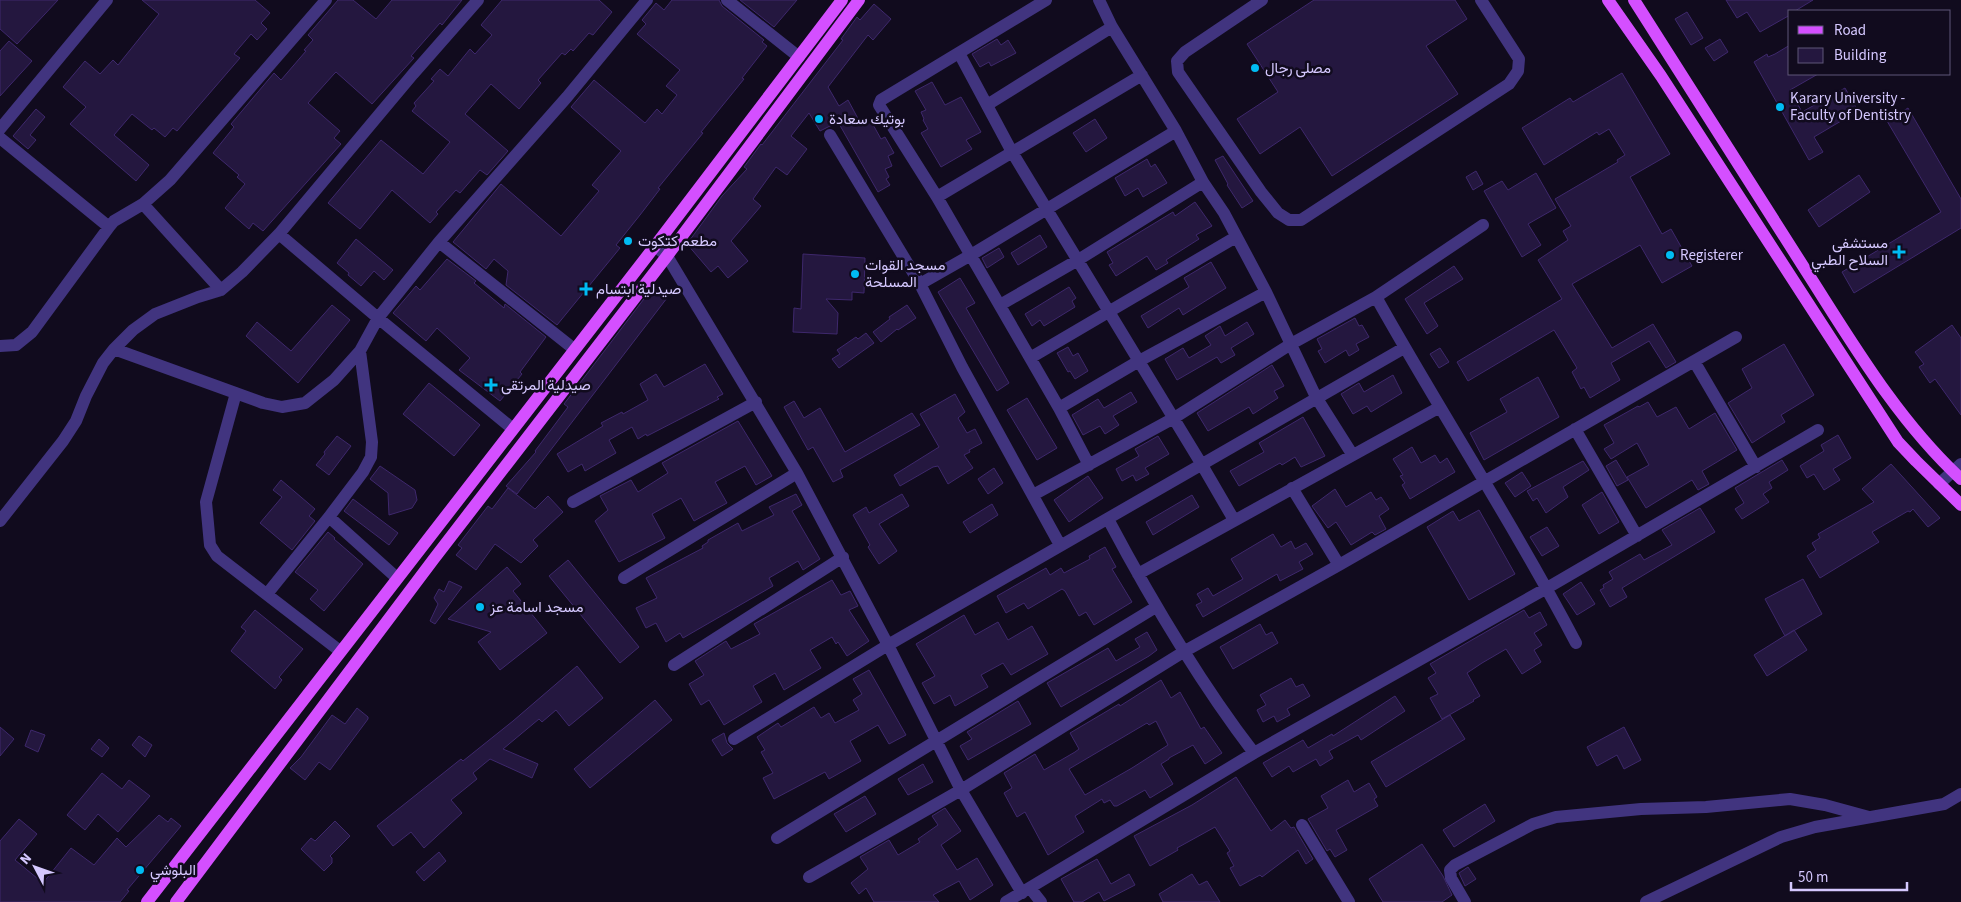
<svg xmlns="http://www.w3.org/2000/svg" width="1961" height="902" font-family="'Source Sans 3',Vazirmatn,sans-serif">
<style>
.building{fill:#24173f;stroke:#3e286c;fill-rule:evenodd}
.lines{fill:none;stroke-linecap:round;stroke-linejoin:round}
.minor{stroke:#41347f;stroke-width:12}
.major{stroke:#d44fff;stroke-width:12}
.poi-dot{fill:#00bcf3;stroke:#110b1e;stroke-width:2}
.labels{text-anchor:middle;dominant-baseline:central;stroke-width:5;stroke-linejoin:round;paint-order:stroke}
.poi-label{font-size:15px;fill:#d5c8ff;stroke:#110b1e;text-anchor:start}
</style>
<rect width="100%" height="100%" fill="#110b1e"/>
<path class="building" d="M0 0H58L17 44 0 29Z
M142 0H255L270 13 261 23 267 29 257 40 251 34 234 54 240 58 177 131 173 128 165 137 154 128 152 130 132 114 114 135 149 165 136 181 70 124 86 107 63 87 85 61 100 74 113 60 118 65 159 14Z
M338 0H353L376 19 392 0H462L442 25 440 23 411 56 414 58 372 104 336 72 334 74 308 103 340 131 334 138 341 144 263 231 253 223 249 229 225 208 245 184 237 177 239 175 213 153 234 127 231 124 274 73 281 80 306 51 304 50 313 40 308 35Z
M502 0H599L612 12 593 35 589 33 573 51 571 49 565 55 562 53 538 80 541 83 519 109 491 84 465 114 508 151 487 175 480 170 460 193 456 190 436 212 438 214 430 223 392 190 360 229 328 203 381 140 423 174 450 142 412 111 416 106 414 103 434 81 431 79 440 69 448 76 470 49 475 54 492 35 481 25Z
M672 0H719L722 6 764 40 762 42 767 46 742 78 744 79 701 132 703 133 658 188 660 189 640 215 616 245 620 248 557 325 506 285 508 271 494 259 486 269 453 242 501 184 561 236 599 191 592 185 621 151 571 107 594 80 645 123 657 109 662 114 677 95 666 86 680 70 637 34 646 24 642 20 656 3 664 10Z
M740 0H797L774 27Z
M1314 0H1455L1467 19 1426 46 1458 94 1332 176 1300 127 1260 154 1237 119 1278 92 1247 44Z
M1726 0H1813L1795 11H1790V15L1760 32 1747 12 1737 18Z
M874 4 891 19 873 40 868 35 828 87 839 106 848 100 862 126 871 121 881 139 885 137 894 153 888 156 892 166 885 169 889 177 886 179 890 185 878 192 838 122 820 131 809 113 791 136 807 149 787 175 776 167 753 199 761 206 731 241 748 261 728 278 718 266 711 272 687 244 722 196 747 169 744 167 761 144 762 145 843 40 841 39 857 17 860 20Z
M1687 12 1703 38 1691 45 1675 19Z
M997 39 1001 45 1008 40 1016 53 991 66 989 62 980 67 972 54Z
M1720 39 1728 52 1714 61 1705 48Z
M9 41 32 61 0 96V51Z
M1790 45V74H1818L1790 90 1802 112 1845 88 1858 111 1814 137 1823 152 1809 160 1754 62 1767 54 1768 57 1775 54Z
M1622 73 1670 154 1630 177 1662 234 1671 229 1692 266 1662 283 1640 245 1572 284 1612 348 1653 324 1676 362 1666 368 1649 341 1611 363 1620 380 1590 398 1584 387 1581 389 1572 372 1577 368 1554 330 1468 381 1457 362 1562 299 1538 260 1568 240 1563 231 1571 226 1555 199 1618 162 1617 160 1625 155 1609 129 1599 135 1597 132 1544 165 1522 128 1570 98 1573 102Z
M932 82 945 105 961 97 981 132 966 140 972 149 941 167 921 133 928 129 923 120 924 119 921 112 926 110 915 91Z
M1908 108 1961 199V228L1854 293 1842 272 1941 212 1887 121Z
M36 109 45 117 30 135 36 140 28 149 13 136Z
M1095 119 1107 138 1086 152 1073 133Z
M1223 156 1253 201 1242 208 1227 185 1228 184 1215 160Z
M1147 159 1151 167 1155 164 1167 183 1143 197 1138 188 1125 196 1115 178Z
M1476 171 1483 184 1473 190 1466 177Z
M1536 173 1556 208 1528 224 1541 245 1522 257 1484 191 1502 181 1508 190Z
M1859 175 1870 192 1819 227 1808 210Z
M1195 202 1212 226 1196 235 1199 239 1166 260 1168 263 1156 270 1147 256 1116 276 1109 265 1113 263 1107 252 1173 212 1175 216Z
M1040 235 1047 247 1018 265 1011 253Z
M356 239 393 270 384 280 374 271 361 286 348 275 349 273 337 263Z
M999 248 1004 257 987 268 982 258Z
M803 254 865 258 864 293 852 292V300L826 299 838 313 837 334 793 332 794 308 801 309Z
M447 259 476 281 474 283 504 308 505 304 546 337 520 372 522 374 500 401 459 370 470 358 437 328 426 341 393 313 416 286 420 290Z
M1211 262 1226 288 1183 315 1179 308 1148 328 1141 316 1189 287 1184 278Z
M1454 266 1463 279 1424 303 1438 326 1427 334 1405 299Z
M960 278 975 303 966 308 1009 383 997 391 938 292Z
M653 287 667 298 517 494 506 486 536 452 535 451 568 407 564 404Z
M1069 287 1076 298 1072 301 1075 307 1044 326 1040 320 1032 326 1025 314Z
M332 305 350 320 298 383 246 336 257 322 291 351Z
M907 305 916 318 898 330 897 329 881 342 873 332 890 319 889 317Z
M1355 318 1359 326 1362 325 1369 337 1356 344 1359 350 1349 356 1346 350 1325 363 1318 351 1322 349 1317 339Z
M1247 322 1254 334 1231 348 1235 355 1221 363 1217 357 1177 380 1165 359 1183 348 1189 358 1211 345 1205 336 1220 326 1225 336Z
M1952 325 1961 338V415L1935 379 1930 383 1919 367 1924 364 1915 352Z
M866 333 874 343 839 368 832 359 840 354 837 350 856 337 858 339Z
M1784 344 1814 395 1781 415 1785 422 1752 443 1728 403 1752 388 1742 369Z
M1068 347 1073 356 1078 353 1088 371 1075 379 1070 371 1068 372 1057 353Z
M1440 348 1449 362 1439 368 1430 354Z
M705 364 723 394 717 397 719 399 647 436 646 434 638 439 632 427 609 440 616 453 585 471 582 464 568 472 557 454 603 426 601 423 622 412 623 414 648 400 640 384 656 374 664 387Z
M1272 365 1284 386 1274 391 1278 398 1253 414 1249 407 1208 431 1197 413Z
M1393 375 1402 393 1371 412 1367 406 1353 414 1341 394 1359 383 1364 392Z
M1538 377 1559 417 1484 460 1470 433 1507 412 1500 399Z
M429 383 480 425 454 456 403 414Z
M1131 392 1137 402 1113 416 1119 425 1105 434 1100 426 1083 435 1072 415 1098 399 1104 408Z
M955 394 965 412 958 418 967 433 975 429 982 443 969 450 970 452 964 455 973 468 948 484 938 466 933 467 900 486 894 475 939 447 920 414Z
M1027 398 1057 448 1037 460 1007 410Z
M794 401 804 418 820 408 845 452 912 413 920 425 840 470 843 477 833 482 813 447 808 450 784 407Z
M1648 402 1657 417 1676 407 1689 429 1715 413 1737 450 1702 471 1709 484 1698 490 1692 480 1646 508 1627 477 1649 465 1637 443 1611 459 1604 449 1614 443 1604 425 1638 406 1639 407Z
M1303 417 1325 456 1301 467 1295 457 1282 465 1280 463 1239 486 1230 471 1264 452 1259 443Z
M738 421 772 476 756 485 745 466 715 482 727 503 694 521 681 498 652 514 665 538 619 562 595 521 608 510 600 496 631 480 638 492 668 473 662 463Z
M1838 435 1851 458 1833 469 1840 480 1824 490 1814 474 1807 478 1800 466 1824 451 1821 445Z
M337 436 351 446 329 475 316 465 325 454 324 452Z
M1158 436 1169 454 1145 468 1149 474 1136 481 1133 475 1122 481 1116 469 1139 456 1135 449Z
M1412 447 1421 463 1435 455 1440 463 1447 458 1455 472 1410 499 1402 485 1405 483 1400 476 1403 475 1393 459Z
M1616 460 1628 480 1617 486 1606 466Z
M1782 460 1788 470 1769 482 1772 488 1763 494 1769 502 1742 519 1735 509 1744 503 1735 488Z
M1583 461 1589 470 1563 487 1568 497 1546 513 1537 498 1533 501 1527 491Z
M1891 464 1940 518 1928 527 1913 509 1910 512 1908 511 1872 532 1879 542 1820 578 1807 556 1816 550 1812 543 1820 538 1818 534 1874 502 1862 489Z
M380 466 415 490 417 500 412 508 389 515 388 493 370 479Z
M994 468 1003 483 988 494 978 479Z
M1522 472 1531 486 1515 497 1505 483Z
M1088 476 1103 498 1069 522 1054 500Z
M281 480 315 509 309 516 315 521 292 550 260 523 282 497 273 490Z
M508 488 535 509 548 496 563 512 533 540 538 546 521 563 495 544 476 570 456 555 462 548 458 545 488 506 492 509Z
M1335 489 1346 507 1371 492 1376 500 1381 497 1389 509 1379 516 1386 529 1375 535 1372 532 1351 545 1336 522 1328 528 1312 506Z
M1602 492 1619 522 1599 534 1582 505Z
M796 494 802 505 792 511 820 559 803 570 798 561 769 578 773 586 683 638 680 633 666 642 656 623 646 628 636 608 657 598 646 578 703 548 702 546 708 542V540L738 523 742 531 774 515 769 507Z
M902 494 909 506 879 524 897 551 879 564 868 547 870 545 853 515 866 507 869 513Z
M1192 495 1199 507 1153 535 1146 522Z
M353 499 398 533 389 545 344 511Z
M992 504 998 515 970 533 963 522Z
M1700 508 1715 532 1622 588 1627 597 1610 607 1600 590 1604 588 1603 585 1613 579 1609 572 1640 554 1644 560 1672 545 1662 530Z
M1479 510 1515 574 1469 600 1427 527 1453 511 1459 521Z
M1547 527 1559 546 1542 556 1530 537Z
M328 532 335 538 334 539 363 564 324 611 310 599 318 590 295 572Z
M1273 534 1281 547 1291 541 1295 549 1306 543 1313 554 1299 562 1303 569 1280 581 1277 574 1203 617 1196 605 1202 602 1197 594 1208 588 1213 596 1243 579 1231 559Z
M1105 547 1116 567 1112 569 1132 602 1094 625 1086 612 1079 616 1065 591 1062 589 1028 609 1024 603 1006 613 997 596 1046 568 1050 575 1061 568 1064 573 1090 559 1089 556Z
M568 560 639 647 620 663 549 576Z
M507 567 521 584 513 591 547 633 500 670 478 642 491 632 448 619Z
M1803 579 1822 614 1785 636 1765 599Z
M832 580 841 595 850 591 858 606 849 610 869 641 847 656 838 642 836 644 832 637 810 650 821 668 784 690 775 673 753 686 762 702 724 725 709 700 701 705 689 684 704 675 695 661 726 641 731 649 760 634 754 624Z
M449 581 462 587 435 624 430 621 438 604 434 598 439 589 444 592Z
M1581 582 1595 604 1577 615 1563 594Z
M255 610 303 649 279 677 282 680 275 689 231 651 246 631 241 627Z
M1524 610 1529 618 1540 612 1547 625 1534 633 1542 645 1534 650 1541 662 1522 674 1506 649 1482 663 1467 673 1480 696 1473 700 1474 701 1442 719 1430 698 1438 694 1428 678 1436 673 1430 664Z
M964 615 975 635 998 622 1008 640 1032 626 1048 654 1011 675 1003 663 981 675 988 687 955 706 950 695 934 704 922 683 935 676 916 644Z
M1260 624 1266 635 1272 632 1278 643 1233 669 1220 647Z
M1794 630 1807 650 1767 676 1754 655Z
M1147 632 1157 650 1149 656 1061 707 1047 683 1108 648 1116 661 1140 647 1135 639Z
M577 666 603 698 569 726 556 710 542 722 539 719 503 749 538 764 532 778 490 759 473 773 477 779 451 800 462 813 424 848 411 832 393 846 377 826 461 759 463 761 513 721Z
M869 670 906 735 889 744 878 725 850 741 861 761 829 779 825 772 774 799 763 778 773 773 761 752 765 750 757 737 778 723 781 727 814 707 821 718 829 713 835 723 859 710 853 700 862 694 853 679Z
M1291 678 1296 687 1303 684 1310 696 1287 709 1290 715 1277 722 1274 716 1263 722 1257 710 1266 705 1260 695Z
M1161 680 1171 698 1180 692 1201 729 1204 727 1222 753 1205 764 1193 745 1169 758V759L1161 764 1173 784 1150 798 1145 790 1117 806H1114L1110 800 1104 803 1102 799 1075 816 1084 832 1048 855 1025 812 1017 817 1004 793 1012 788 1004 773 1035 754 1044 770 1075 752 1079 749 1070 733 1119 704 1120 706ZM1156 721 1168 745 1132 768 1085 795 1069 769 1147 723 1149 725Z
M1395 696 1405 711 1361 740 1358 735 1329 751 1333 758 1320 766 1316 759 1293 772 1289 766 1272 777 1263 763 1303 740 1308 748 1332 734 1333 736Z
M655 700 672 720 590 788 574 769Z
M1018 701 1031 724 968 760 960 746 972 739 967 732Z
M357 708 368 717V719L330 770 319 762 305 780 290 768 301 757 332 715 345 724Z
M1450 715 1465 739 1386 787 1371 762Z
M0 727 14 739 0 756Z
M1624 727 1641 760 1624 769 1617 755 1597 766 1587 747Z
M31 730 45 735 38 752 25 746Z
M724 733 727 743 733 749 722 756 712 740Z
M139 736 152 745 145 757 132 745Z
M99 739 109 748 102 757 91 749Z
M923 764 933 782 908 795 898 779Z
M102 773 122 789 129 780 150 796 118 832 98 814 85 830 67 815Z
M1236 777 1271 831 1285 820 1291 828 1294 827 1313 859 1306 864 1298 850 1262 877 1260 875 1240 886 1230 868 1234 866 1227 853 1230 851 1215 827 1177 848 1178 850 1150 866 1134 836 1192 805Z
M1348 780 1354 792 1369 783 1377 797 1374 799 1378 806 1336 830 1347 850 1335 857 1330 849 1327 851 1308 819 1328 808 1321 796Z
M865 796 876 814 846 832 834 814Z
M1485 804 1495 821 1454 847 1443 830Z
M945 808 961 831 941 845 957 870 977 858 993 885 970 900 959 881 933 895 939 902H874L866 888 859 894 851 883 868 869 860 857 889 840 898 855 920 842 918 839 938 825 932 816Z
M159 815 168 822 171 818 181 826 127 890 129 891 120 902H0V841L19 819 37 834 15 860 43 883 71 848 94 865 117 838 126 847Z
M335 821 350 836 330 856 332 858V863L324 871 301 849 311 838 315 841Z
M1422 844 1443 876 1452 895 1442 902H1383L1369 879Z
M439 852 446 861 424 881 416 872Z
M1097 859 1111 884 1129 874 1135 885 1104 901 1099 892 1082 902H1074L1061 879Z
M1468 867 1476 879 1465 886 1459 873Z
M1192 874 1199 885 1207 881 1220 902H1163L1159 894Z"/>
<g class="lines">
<path class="minor" d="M727 0 799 57
M1046 0 881 100 879 105 937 197 1059 408 1089 465
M1099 0 1112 27 1176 131 1203 182 1224 213 1266 292 1316 397 1352 454
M1262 0 1185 52 1177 61 1178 72 1261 192 1278 213 1289 220H1301L1509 84 1518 71 1519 59 1481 0
M959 53 1012 152 1202 465 1234 520
M987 105 1112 27
M0 129 107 0
M830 135 920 284 962 367 1060 545
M0 138 109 227
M937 197 1142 75
M143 204 221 290
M279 234 378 318 513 429
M439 242 574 349
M655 246 667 256 797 473 888 645 961 790 1022 893
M920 284 971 255 1176 131
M1376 297C1441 413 1514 525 1576 643
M1000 305 1078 260 1203 182
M0 346 16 345 32 332 109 227 114 221 143 204 170 180 326 0
M114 349 263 403 282 407 305 403 334 380 360 351 378 318 439 242 567 97 647 0
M1030 358 1236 237
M1694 361 1756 467
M236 393 206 502 210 545 217 556 340 651
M1059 408 1139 361 1266 292
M1575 429 1637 536
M1939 484 1961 464
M1292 488 1339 565
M1033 495 1174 418 1291 344 1376 297 1483 225
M573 502 756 402
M329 517 397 578
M1108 519C1151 600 1198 680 1254 753
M0 521 63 441 76 421 86 396 103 363 114 349 133 330 155 314 198 297 221 290 242 272 279 234 413 74 478 0
M1138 574 1440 407
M624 578 797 473
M267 594 329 517 363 472 371 457 372 442 360 351
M674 665 843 557
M734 739 888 645 1404 348
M1302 825 1349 902
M777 838 1156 607
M809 877 961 790 1185 651 1339 565 1736 337
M1030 888 1041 902
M1006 902 1254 753 1547 588 1818 430
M1465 902 1451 878 1450 870 1455 865 1533 824 1556 817 1641 809 1706 807 1790 799 1825 805 1869 817
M1646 902 1781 837 1815 827 1944 804 1961 794"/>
<path class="major" d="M1608 0 1661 76 1898 442 1916 461 1961 505
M1634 0C1690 89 1747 177 1803 266 1850 339 1896 419 1961 479
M147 902 655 246 842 0
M176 902 433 560 667 256 859 0"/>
</g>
<g class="poi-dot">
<circle cx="1255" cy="68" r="5"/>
<circle cx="1780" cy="107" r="5"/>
<circle cx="819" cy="119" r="5"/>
<circle cx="628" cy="241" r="5"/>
<path d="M1896.5 244.5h5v5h5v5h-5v5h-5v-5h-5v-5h5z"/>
<circle cx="1670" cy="255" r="5"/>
<circle cx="855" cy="274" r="5"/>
<path d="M583.5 281.5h5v5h5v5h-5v5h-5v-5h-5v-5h5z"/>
<path d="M488.5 377.5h5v5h5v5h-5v5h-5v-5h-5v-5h5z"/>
<circle cx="480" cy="607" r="5"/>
<circle cx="140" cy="870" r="5"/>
</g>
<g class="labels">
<g class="poi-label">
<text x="1265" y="68">مصلى رجال</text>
<text x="1790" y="98">Karary University -<tspan x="1790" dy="17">Faculty of Dentistry</tspan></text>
<text x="829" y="119">بوتيك سعادة</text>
<text x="638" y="241">مطعم كتكوت</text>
<text x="1888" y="243" text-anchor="end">مستشفى<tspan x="1888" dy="17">السلاح الطبي</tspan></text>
<text x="1680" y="255">Registerer</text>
<text x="865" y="265">مسجد القوات<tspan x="865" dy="17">المسلحة</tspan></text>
<text x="596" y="289">صيدلية ابتسام</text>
<text x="501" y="385">صيدلية المرتقى</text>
<text x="490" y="607">مسجد اسامة عز</text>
<text x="150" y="870">البلوشي</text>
</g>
</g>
<rect x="1788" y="10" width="162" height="65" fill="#110b1e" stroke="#5f5778"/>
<rect x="1798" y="26" width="25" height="8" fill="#d44fff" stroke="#5f5778"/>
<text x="1834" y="35" font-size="15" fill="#d5c8ff">Road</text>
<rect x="1798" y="48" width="25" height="15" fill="#24173f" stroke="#5f5778"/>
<text x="1834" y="60" font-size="15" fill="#d5c8ff">Building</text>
<g transform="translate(35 867) rotate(311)" stroke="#110b1e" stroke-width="4" paint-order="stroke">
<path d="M0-4L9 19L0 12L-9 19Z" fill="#d5c8ff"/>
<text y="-8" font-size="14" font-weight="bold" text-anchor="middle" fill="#d5c8ff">N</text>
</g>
<path d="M1791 882v8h116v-8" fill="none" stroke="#d5c8ff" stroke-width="2.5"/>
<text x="1798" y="882" font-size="15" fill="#d5c8ff" stroke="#110b1e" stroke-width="4" paint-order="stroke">50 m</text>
</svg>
